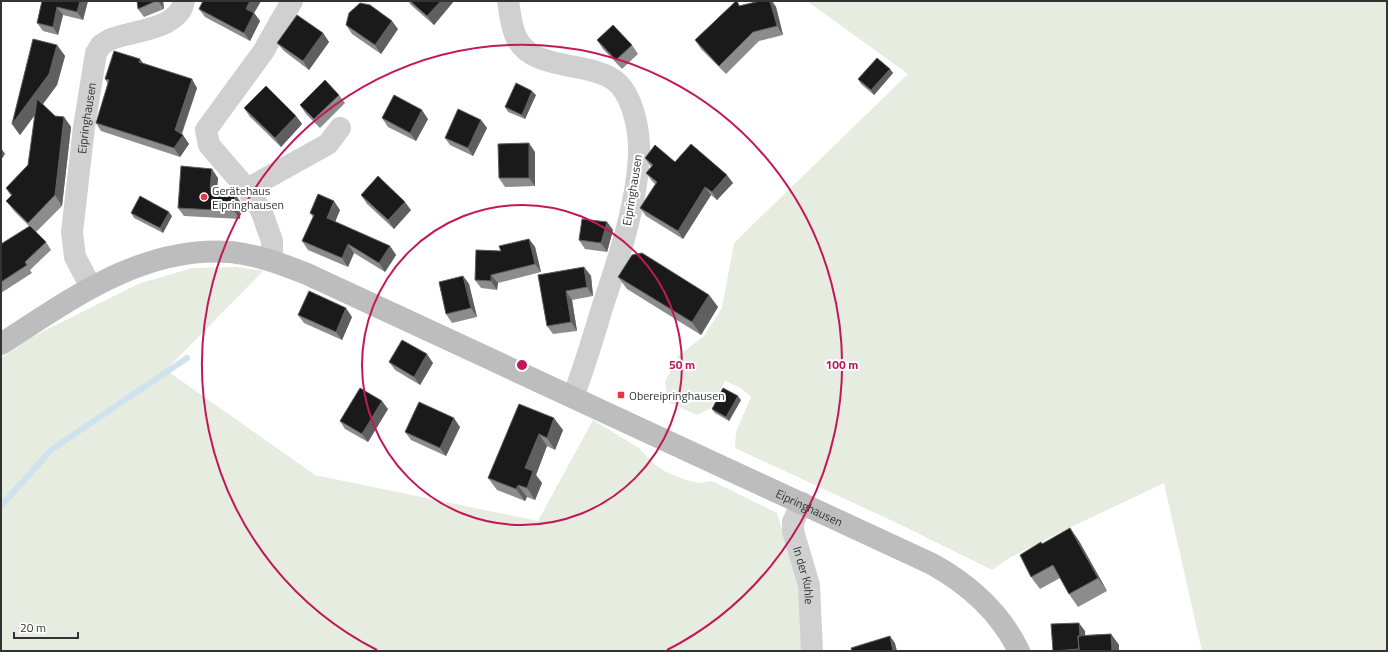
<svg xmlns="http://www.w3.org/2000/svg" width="1388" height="652" font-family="'Titillium Web',sans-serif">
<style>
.green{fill:#e6ecdf}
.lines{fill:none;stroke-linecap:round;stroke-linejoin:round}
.stream{stroke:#cfe2ee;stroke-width:6}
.minor{stroke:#d0d0d0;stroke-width:22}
.secondary{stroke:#bdbdbd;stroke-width:22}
.wall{fill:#8c8c8c}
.shaded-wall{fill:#5f5f5f}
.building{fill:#1a1a1a;stroke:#5f5f5f}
.ring{fill:none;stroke:#c2185b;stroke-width:2}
.poi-dot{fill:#e63946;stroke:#fff;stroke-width:1.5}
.labels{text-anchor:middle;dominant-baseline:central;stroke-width:4;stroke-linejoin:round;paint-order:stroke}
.street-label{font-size:12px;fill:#333;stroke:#fff}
.poi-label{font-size:12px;fill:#333;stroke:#fff;text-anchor:start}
.centre{fill:#c2185b;stroke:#fff;stroke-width:2}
.ring-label{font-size:12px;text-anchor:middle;font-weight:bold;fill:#c2185b;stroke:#fff;stroke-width:4;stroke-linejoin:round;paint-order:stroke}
</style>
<rect width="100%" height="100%" fill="#fff"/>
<path class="green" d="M807 1H1387V651H1202L1164 483 1067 529 1009 558 992 570 899 524 735 448 736 432 751 397 741 388 725 381 711 408 697 415 668 402 665 382 678 356 704 336 722 308 734 243 908 74Z
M238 267 263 271 166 370 315 475 538 521 593 420 639 448 654 464 666 472 683 479 698 483 712 481 777 513 786 542 797 565 805 651H1V358L32 337 138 284 192 268Z"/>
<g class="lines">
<path class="stream" d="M1 506 51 450 187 358"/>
<g class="minor">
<path d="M508 1C510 13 511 28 517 39 534 71 587 61 614 80 631 92 638 124 639 144 640 194 620 255 604 302 594 334 585 366 573 397"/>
<path d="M247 189 328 144 340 128"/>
<path d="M272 260V241L261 210 247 189 209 145 206 130 263 52 292 1"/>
<path id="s1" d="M91 287 75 257 72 232 84 127 96 53 101 45 109 40C133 30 179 30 184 1"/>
<path id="s2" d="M802 503 793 522V531L809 585 812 651"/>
</g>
<path class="secondary" id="s3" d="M1 344C71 299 143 245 231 252 258 255 282 264 307 274L932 564C970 585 1000 612 1019 651"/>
</g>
<path class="wall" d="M42 1H88L83 20 63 15 58 35 43 31 37 23Z
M137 1H163L164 9 144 17 138 9Z
M203 1H261L254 13 260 21 250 41 205 17 199 9Z
M408 1H454L434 25 411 5Z
M737 1 740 6 760 1H772L776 7 783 35 759 41 726 74 701 49 695 40Z
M346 25 398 29 381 54 352 34Z
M323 33 329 42 309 70 284 51 277 43Z
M597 40 632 45 638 54 622 69 603 49Z
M57 45 65 56 57 85 43 104 55 116 64 117 71 127 62 206 36 232 46 242 51 250 30 270 32 273 1 293V244L29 226 14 211 6 201 11 196 6 188 28 165 35 115 20 135 12 124Z
M143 64 197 88 182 134 189 144 180 157 101 131 96 123 108 84 105 79Z
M890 69 893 73 874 95 861 84 858 79Z
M339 95 345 103 320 128 306 114 300 105Z
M536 95 525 119 508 112 505 107Z
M244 108 296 116 302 124 281 147 250 117Z
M382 118 428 119 416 141 388 127Z
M481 120 487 128 473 156 450 145 445 138Z
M535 152V186L505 187 499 178Z
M645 158 675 162 733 183 717 200 711 195 683 239 646 216 640 208 655 184 652 181 646 173 651 167Z
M218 178 217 189 224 193 235 194 241 203 240 219 184 216 178 208Z
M361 195 411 210 394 229 367 204Z
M340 210 335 222 390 246 396 255 385 272 354 253 348 267 308 250 302 241 313 217 310 213Z
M131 213 172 216 163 233 134 218Z
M607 222 613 230 607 252 585 249 579 240Z
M529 239 535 247 541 272 498 283 497 290 481 288 475 280 501 251Z
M584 267 591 276 593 296 572 300 577 331 553 334 547 326 538 275Z
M463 276 469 284 477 317 452 323 446 314Z
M618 277 709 295 718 307 701 335 627 289Z
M298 315 352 317 342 340 304 323Z
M389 362 433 363 420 385 395 370Z
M741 400 729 421 715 413 712 409Z
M519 404 563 430 555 450 547 446 536 475 542 483 535 500 527 497 525 501 497 490 488 478Z
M388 409 368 442 345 429 340 421Z
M460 427 446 456 411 440 405 432Z
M1070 528 1079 541 1107 591 1078 607 1069 594 1060 578 1040 589 1031 577 1042 544Z
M1085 631V635L1111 634 1119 645V651H1053Z"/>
<path class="shaded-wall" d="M80 1H88L83 20 77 12Z
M158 1H163L164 9Z
M250 1H261L254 13 260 21 250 41 244 33 246 9Z
M441 1H454L434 25 427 16Z
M770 1H772L776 7 783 35 777 26Z
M57 7 63 15 58 35 53 27Z
M392 21 398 29 381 54 375 45Z
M323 33 329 42 309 70 303 61Z
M57 45 65 56 57 85 20 135 12 124Z
M140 59 146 67 139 62Z
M890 69 893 73 874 95 871 90Z
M192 79 197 88 180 138 175 130Z
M532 91 536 95 525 119 522 115Z
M422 110 428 119 416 141 410 133Z
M296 116 302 124 281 147 275 138Z
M64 117 71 127 62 206 55 195Z
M481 120 487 128 473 156 468 148Z
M183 135 189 144 180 157 174 148Z
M529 143 535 152V186L529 178Z
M1 148 5 154 1 160Z
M212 169 218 178 216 197 210 188Z
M727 175 733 183 717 200 712 192Z
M705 187 711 195 683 239 678 231Z
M235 194 241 203 240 219 234 211Z
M334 201 340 210 333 227 327 218Z
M405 202 411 210 394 229 388 220Z
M169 212 172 216 163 233 160 228Z
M607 222 613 230 607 252 601 243Z
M529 239 535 247 541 272 535 264Z
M348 244 354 253 348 267 342 258Z
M390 246 396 255 385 272 379 263Z
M584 267 591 276 593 296 587 287Z
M491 275 498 283 497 290 491 281Z
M463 276 469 284 477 317 471 308Z
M566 291 572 300 577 331 571 322Z
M709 295 718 307 701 335 692 322Z
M346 308 352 317 342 340 336 332Z
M427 354 433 363 420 385 414 377Z
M738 396 741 400 729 421 726 417Z
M382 401 388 409 368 442 362 434Z
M454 418 460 427 446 456 440 448Z
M554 418 563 430 555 450 547 438Z
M539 434 547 446 536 475 542 483 535 500 527 488 525 468Z
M518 485 527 497 525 501 516 489Z
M1070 528 1079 541 1107 591 1098 578Z
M1079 623 1085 631 1086 651 1080 649Z
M1111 634 1119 645V651H1112Z
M890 636 895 643 897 651H893Z"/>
<path class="building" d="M42 1H80L77 12 57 7 53 27 37 23Z
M137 1H156L138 9Z
M203 1H250L246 9 254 13 244 33 199 9Z
M410 1H441L427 16Z
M736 1H737L739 6 760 1H770L777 26 753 32 719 66 695 40Z
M360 3 370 5 392 21 375 45 346 25 349 13Z
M297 15 323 33 303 61 277 43Z
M613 25 632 45 616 60 597 40Z
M33 39 57 45 49 74 12 124Z
M114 51 140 59 139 62 192 79 175 130 183 135 174 148 96 123 109 80 105 79Z
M877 58 890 69 871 90 858 79Z
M325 80 339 95 314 119 300 105Z
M516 83 532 91 522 115 505 107Z
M266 86 296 116 275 138 244 108Z
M394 95 422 110 410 133 382 118Z
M37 99 55 116 64 117 55 195 28 223 6 201 12 195 6 188 28 165Z
M458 109 481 120 468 148 445 138Z
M529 143V178H499L498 144Z
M691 144 727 175 712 192 705 187 678 231 640 208 657 182 646 173 653 165 645 158 655 145 675 162Z
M181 166 212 169 210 188 222 189 221 193 235 194 234 211 178 208Z
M378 176 405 202 388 220 361 195Z
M318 194 334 201 327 218 390 246 379 263 348 244 342 258 302 241 314 215 310 213Z
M140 196 169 212 160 228 131 213Z
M582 219 607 222 601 243 579 240Z
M30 226 46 242 25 262 27 265 1 282V244Z
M529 239 535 264 491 275V281L475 280 476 250 501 251 499 246Z
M642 253 709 295 692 322 618 277 632 255Z
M584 267 587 287 566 291 571 322 547 326 538 275Z
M463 276 471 308 446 314 439 282Z
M309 291 346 308 336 332 298 315Z
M402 340 427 354 414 377 389 362Z
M360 388 382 401 362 434 340 421Z
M723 388 738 396 726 417 712 409Z
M419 402 454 418 440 448 405 432Z
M519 404 554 418 547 438 539 434 525 468 533 471 527 488 518 485 516 489 488 478Z
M1070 528 1098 578 1069 594 1053 565 1031 577 1020 555 1041 542 1042 544Z
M1079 623 1080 636H1078L1079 649 1053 651 1051 624Z
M1111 634 1112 651H1079L1078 636Z
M890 636 893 651H852L851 648Z"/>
<g class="ring">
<circle cx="522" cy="365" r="160"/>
<path d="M377 650A320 320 0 1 1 667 650"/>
</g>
<g class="poi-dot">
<circle cx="204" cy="197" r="4"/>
<rect x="617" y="391" width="8" height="8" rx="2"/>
</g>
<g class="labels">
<g class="street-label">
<text stroke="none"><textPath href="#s1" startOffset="174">Eipringhausen</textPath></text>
<text transform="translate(632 190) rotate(-81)">Eipringhausen</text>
<text stroke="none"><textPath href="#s3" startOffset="886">Eipringhausen</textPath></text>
<text stroke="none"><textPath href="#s2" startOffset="76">In der Kuhle</textPath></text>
</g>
<g class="poi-label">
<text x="212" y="190">Gerätehaus<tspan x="212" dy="14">Eipringhausen</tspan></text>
<text x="629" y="395">Obereipringhausen</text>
</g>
</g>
<circle cx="522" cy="365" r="6" class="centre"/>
<g class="ring-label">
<text x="682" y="369">50 m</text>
<text x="842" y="369">100 m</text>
</g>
<rect width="1388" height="652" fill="none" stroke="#333333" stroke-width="4"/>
<path d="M14 632v6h64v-6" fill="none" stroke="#333333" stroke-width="2"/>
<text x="20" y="632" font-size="12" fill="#333333" stroke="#ffffff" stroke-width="3" paint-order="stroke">20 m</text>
</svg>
